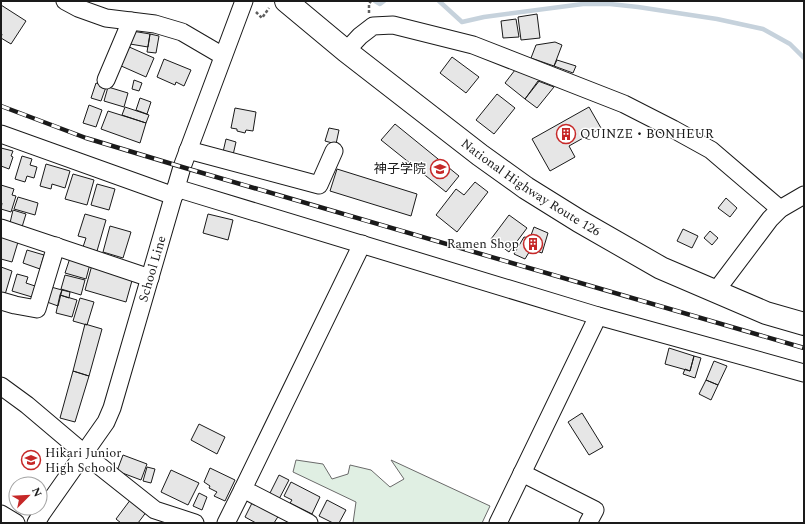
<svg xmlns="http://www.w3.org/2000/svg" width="805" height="524" font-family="Spectral,'Noto Sans JP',serif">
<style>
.green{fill:#e0efe3;stroke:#6a6a6a}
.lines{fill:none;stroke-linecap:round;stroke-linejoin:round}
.stream{stroke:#c6d2dc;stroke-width:4.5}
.building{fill:#e6e6e6;stroke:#1a1a1a}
.minor-casing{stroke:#1a1a1a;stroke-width:19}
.highway-casing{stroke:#1a1a1a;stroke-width:24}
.path{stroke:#5f5f5f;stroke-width:2.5;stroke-dasharray:3 2;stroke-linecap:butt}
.minor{stroke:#fff;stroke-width:17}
.highway{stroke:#fff;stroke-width:22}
.rail-casing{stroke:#1a1a1a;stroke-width:4.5}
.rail{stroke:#fff;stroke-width:3;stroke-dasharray:9;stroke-linecap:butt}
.labels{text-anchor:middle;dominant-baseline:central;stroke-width:3;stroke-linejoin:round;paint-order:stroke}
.poi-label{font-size:13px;fill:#1a1a1a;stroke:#fff;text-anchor:start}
.street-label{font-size:13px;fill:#1a1a1a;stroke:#fff}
</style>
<rect width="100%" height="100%" fill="#fff"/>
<path class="green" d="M296 460 323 464 332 479 348 474 350 465 371 470 390 487 404 479 391 460 490 506 482 523H353L356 502 293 472Z"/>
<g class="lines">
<path class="stream" d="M375 1 380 4 384 1
M439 1 462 22 484 17 583 4H610L638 7 717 19 763 29 790 44 804 58"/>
</g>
<path class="building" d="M1 5 26 21 11 44 1 38 2 34 1 33Z
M537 14 540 38 521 40 518 17Z
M516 19 519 37 503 38 501 21Z
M132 31 150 34 148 47 130 44Z
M150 34 159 36 156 53 147 52Z
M555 42 562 45 554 66 531 58 536 45Z
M127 46 154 58 146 77 119 65Z
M452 57 479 77 466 93 440 73Z
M164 59 191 70 184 86 176 82 175 85 157 77Z
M557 60 576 66 573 73 554 66Z
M515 70 540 80 525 99 505 83Z
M134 80 142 83 139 91 132 89Z
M538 81 554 87 537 108 525 99Z
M96 83 106 87 101 101 91 98Z
M108 87 128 93 124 107 104 101Z
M497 94 515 108 494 134 476 120Z
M140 98 151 102 147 114 136 110Z
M89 105 102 110 96 127 83 123Z
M125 107 149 115 146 123 122 115Z
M589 107 601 128 569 146 575 157 550 171 532 139Z
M235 108 256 112 253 131 246 130 245 133 237 131V129L231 128Z
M108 111 146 123 140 143 101 129Z
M395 124 459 176 446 192 381 140Z
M329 128 339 130 336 144 325 141Z
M226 139 236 142 233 155 223 152Z
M1 148 13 151 11 156 13 157 9 169 1 166Z
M22 156 32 159 30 165 37 167 34 178 27 176 25 182 15 179Z
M46 164 70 171 65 188 52 184 51 189 40 186Z
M337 169 417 194 411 216 330 191Z
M73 174 94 180 87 205 65 199Z
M475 182 488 192 457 232 436 215 456 189 464 195Z
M97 184 115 189 109 210 91 205Z
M1 185 14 189 12 195 16 196 11 212 1 209 2 203H1Z
M18 197 38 203 35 215 14 209Z
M726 198 737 208 730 217 718 208Z
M13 210 26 214 22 227 10 223Z
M85 214 106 220 97 251 83 247 86 238 78 236Z
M208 214 233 220 228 240 203 233Z
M509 215 527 228 509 252 491 239Z
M110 226 131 232 123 258 103 252Z
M534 227 548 233 542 253 531 249 525 259 514 254 524 237 530 238Z
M683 229 698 236 692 248 677 241Z
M710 231 718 238 712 245 704 238Z
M1 236 18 242 12 262 1 259Z
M27 250 44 255 40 269 23 263Z
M70 258 90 264 86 279 65 273Z
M92 265 133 277 126 302 85 290Z
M1 267 12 271 4 298 1 297Z
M17 274 28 277 26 283 35 286 32 297 12 291Z
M65 275 85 280 81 295 61 289Z
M51 287 62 290 58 306 47 302Z
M62 290 70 292 69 298 60 295Z
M60 295 77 300 72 317 56 313Z
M80 298 94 302 87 325 73 321Z
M85 324 102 329 89 376 73 371Z
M669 348 694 356 690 371 665 364Z
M694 356 701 358 695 378 683 374 685 369 690 371Z
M714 361 727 366 718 385 706 380Z
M73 371 89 376 75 422 60 418Z
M706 380 718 385 711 400 699 394Z
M582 413 603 447 589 455 568 422Z
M199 424 225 437 217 454 191 440Z
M123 455 147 464 141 480 117 471Z
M147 467 155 469 151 483 143 481Z
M210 468 235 480 225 501 214 496 217 492 209 488 210 486 204 482Z
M171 470 199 483 188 505 161 492Z
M279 475 289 480 278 501 268 497Z
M291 482 320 497 312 514 290 503 292 500 284 496Z
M199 493 207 497 202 510 193 506Z
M131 499 147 511 138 523H121L116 519Z
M327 500 346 510 339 523H333L319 516Z
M253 501 279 515 274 523H256L245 517Z"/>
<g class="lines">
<defs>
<g id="minor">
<path d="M65 1 78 8 106 18 155 24 182 32 223 56"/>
<path d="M346 51 360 36 373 26 393 25 473 45 624 104 673 129 711 150 780 209"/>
<path d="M106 80 131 21"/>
<path d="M1 134 174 196"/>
<path d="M188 150 319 185 334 151"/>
<path d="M176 188 598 316 804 373"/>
<path d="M1 228 150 278"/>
<path d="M715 292 770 219 780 209 804 195"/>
<path d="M1 301 15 305 37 309 56 246"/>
<path d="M1 386 27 405 92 460 155 510 195 523"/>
<path d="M522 473 595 510 588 523"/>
<path d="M243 489 309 523"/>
<path d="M1 514 16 523"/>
<path id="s1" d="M36 523 42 513 106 422 112 408 182 167 244 1"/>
<path d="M226 523 243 489 362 244"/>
<path d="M498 523 598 316"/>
</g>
<g id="highway">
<path id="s2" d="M286 1 346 51 480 155 526 188 579 221 661 268 766 313 804 324"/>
</g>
</defs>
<use href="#minor" class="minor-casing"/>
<use href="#highway" class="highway-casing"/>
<path class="path" d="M256 12 262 18 269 8
M369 13V4L371 1"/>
<use href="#minor" class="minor"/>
<use href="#highway" class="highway"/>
<defs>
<path id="rail" d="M1 106 86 138 182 167 804 348"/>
</defs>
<use href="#rail" class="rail-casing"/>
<use href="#rail" class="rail"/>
</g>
<defs>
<symbol id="building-ring" viewBox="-11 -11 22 22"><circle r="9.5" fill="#fff" stroke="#c62828" stroke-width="1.5"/><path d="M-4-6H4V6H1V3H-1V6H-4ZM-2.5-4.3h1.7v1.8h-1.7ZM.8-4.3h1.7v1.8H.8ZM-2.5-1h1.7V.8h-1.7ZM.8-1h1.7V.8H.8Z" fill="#c62828"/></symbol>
<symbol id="school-ring" viewBox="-11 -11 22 22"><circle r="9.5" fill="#fff" stroke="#c62828" stroke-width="1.5"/><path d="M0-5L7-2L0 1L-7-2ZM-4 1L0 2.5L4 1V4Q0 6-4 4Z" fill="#c62828"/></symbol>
</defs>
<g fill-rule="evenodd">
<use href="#building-ring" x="555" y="123" width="22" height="22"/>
<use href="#school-ring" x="429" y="158" width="22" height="22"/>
<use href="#building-ring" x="522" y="233" width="22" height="22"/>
<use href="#school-ring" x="20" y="449" width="22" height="22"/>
</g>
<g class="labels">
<g class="poi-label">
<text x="580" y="134">QUINZE・BONHEUR</text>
<text x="426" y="169" text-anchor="end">神子学院</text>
<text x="519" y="244" text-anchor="end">Ramen Shop</text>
<text x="45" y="453">Hikari Junior<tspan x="45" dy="15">High School</tspan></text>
</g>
<g class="street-label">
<text stroke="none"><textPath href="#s2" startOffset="308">National Highway Route 126</textPath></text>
<text stroke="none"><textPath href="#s1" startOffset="283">School Line</textPath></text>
</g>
</g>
<rect width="805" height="524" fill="none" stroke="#1a1a1a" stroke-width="4"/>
<g transform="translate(28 496) rotate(66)"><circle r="19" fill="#ffffff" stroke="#a3a3a3"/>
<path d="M0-3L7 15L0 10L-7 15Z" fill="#c62828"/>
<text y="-6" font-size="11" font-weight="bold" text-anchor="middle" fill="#1a1a1a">N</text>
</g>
</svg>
